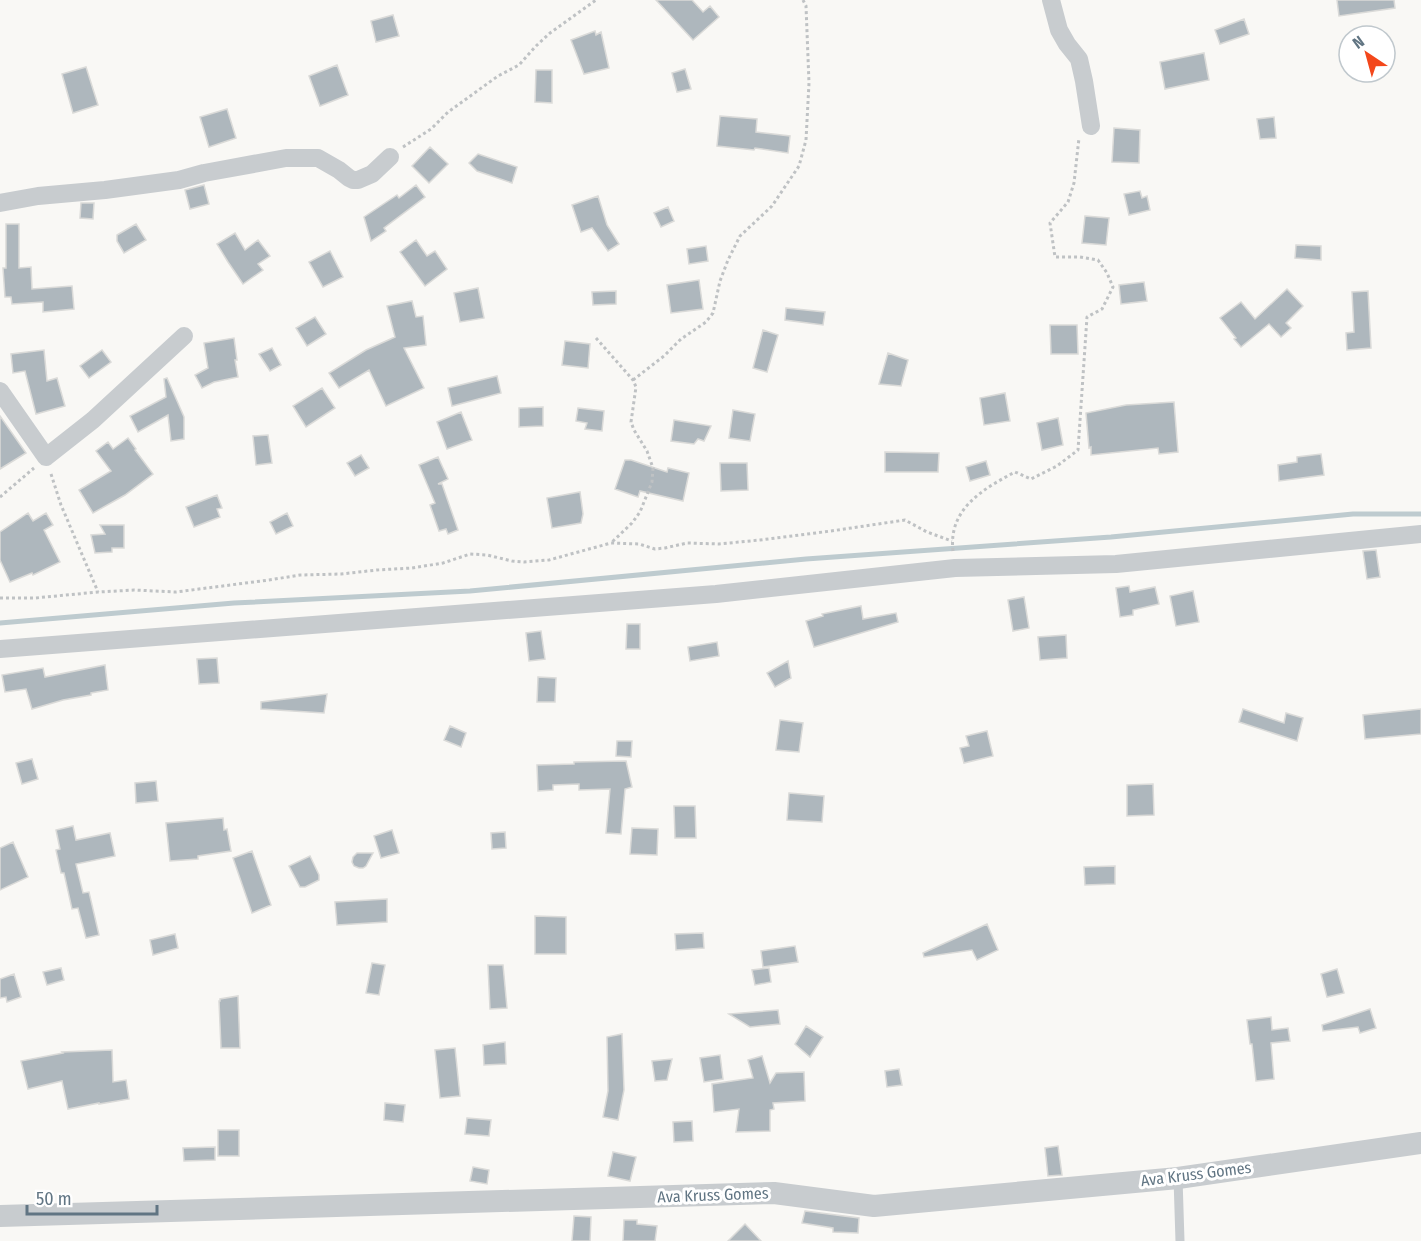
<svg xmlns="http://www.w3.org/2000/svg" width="1421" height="1241" font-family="'Fira Sans Condensed',sans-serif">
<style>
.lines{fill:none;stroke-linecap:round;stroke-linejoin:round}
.stream{stroke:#becbcf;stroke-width:5}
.building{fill:#aeb7bd;stroke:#dadad8;stroke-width:1.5}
.path{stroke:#bfc2c4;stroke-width:3;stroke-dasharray:3 3;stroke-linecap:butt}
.service{stroke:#c8cccf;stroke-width:9}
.minor{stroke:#c8cccf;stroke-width:18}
.tertiary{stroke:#c8cccf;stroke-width:22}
.labels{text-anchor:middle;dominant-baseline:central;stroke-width:6;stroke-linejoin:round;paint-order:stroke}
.street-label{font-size:16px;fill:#617583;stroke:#fff}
</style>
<rect width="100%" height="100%" fill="#f9f8f5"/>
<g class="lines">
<path class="stream" d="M0 623 234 603 470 591 806 559 1111 537 1353 514H1421"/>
</g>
<path class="building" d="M656 0H692L703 12 710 6 719 17 693 40Z
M1337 0H1394L1395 8 1339 16Z
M393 15 399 36 376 42 371 21Z
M1244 19 1249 34 1220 44 1215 30Z
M595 31 596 35 601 32 609 68 584 74 571 40Z
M1204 53 1209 80 1165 89 1160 62Z
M337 65 348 95 320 106 309 76Z
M86 67 98 105 73 113 62 74Z
M685 69 691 89 677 92 672 73Z
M536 70H552V103L535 102Z
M227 109 236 138 209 147 200 117Z
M720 116 757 119 756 132 790 136 788 153 755 148 754 150 717 146Z
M1274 117 1276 138 1260 139 1257 119Z
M1114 128 1140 130 1139 163 1112 162Z
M430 147 448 164 429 183 412 166Z
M478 154 517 167 512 183 477 171 469 163Z
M204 185 209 204 190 209 185 190Z
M416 185 425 197 384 228 386 231 371 241 364 217 397 195 399 198Z
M1140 191 1142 198 1147 196 1150 210 1129 215 1124 194Z
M598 196 607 225 619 244 608 251 592 228 581 232 572 205Z
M81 203H94L93 219 80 218Z
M668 207 674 221 661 227 654 213Z
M1085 216 1109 218 1106 245 1082 243Z
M6 224H19V268L31 267 32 289 72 286 74 309 43 312V302L12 304 11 297H5L3 268H6Z
M136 224 146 240 124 253 117 241V235Z
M235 233 245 250 258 240 270 256 258 264 263 270 243 284 228 262 217 244Z
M416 240 427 256 435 251 447 269 425 286 400 252Z
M1296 245 1321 246V260L1295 258Z
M706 246 708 261 689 264 687 249Z
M330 251 343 277 323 287 309 262Z
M699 280 703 309 671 313 667 285Z
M1144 282 1147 301 1121 304 1119 285Z
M478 288 484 318 460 322 454 293Z
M1287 289 1303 306 1286 323 1291 328 1281 337 1269 324 1241 347 1234 339 1236 338 1220 318 1241 302 1255 319Z
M616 291V304L593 305 592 292Z
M1368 291 1371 348 1347 350 1346 333 1354 332 1352 292Z
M412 301 416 317 423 316 426 345 404 348 424 388 386 406 369 370 339 388 329 373 366 350 395 337 387 306Z
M786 308 825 312 823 325 785 320Z
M315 317 326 334 307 346 296 328Z
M1050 325H1077L1078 354H1051Z
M763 330 778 335 767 372 753 368Z
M234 338 237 360H235L238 377 214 382 202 388 195 375 208 368 204 343Z
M565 341 590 344 588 368 562 365Z
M272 348 281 365 270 371 259 354Z
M44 350 47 381 57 378 65 406 36 414 25 371 13 373 11 354Z
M102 350 111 362 89 378 80 366Z
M888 353 908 360 901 386 879 384Z
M497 376 501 393 452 406 448 388Z
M167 378 184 417V439L171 441 168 415 138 432 130 416 166 397 164 379Z
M322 388 335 408 306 427 293 406Z
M1005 393 1010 421 984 425 980 398Z
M1174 402 1178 452 1159 454 1158 448 1091 455V447L1089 448 1086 413 1126 405Z
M543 407V426L519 427V408Z
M578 408 604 411 602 431 585 429 587 423 576 421Z
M733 410 755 414 750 441 729 438Z
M461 412 472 440 447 449 437 422Z
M0 416 26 453 0 469Z
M1058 418 1063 445 1042 450 1037 423Z
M674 420 711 426 704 441 698 439 694 444 671 441Z
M268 435 272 463 256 465 253 436Z
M128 438 136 449 135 450 153 474 125 495 93 513 79 490 111 471 96 451 108 442 113 449Z
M885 452 939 453 938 472H885Z
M1321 454 1324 475 1279 481 1278 465 1297 462V457Z
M361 455 369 468 355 476 347 463Z
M438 457 448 479 438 484H442L458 530 448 534 446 529 439 531 430 505 435 503 419 465Z
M625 460H631L667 472 668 468 689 473 683 501 640 491 638 497 615 489Z
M986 461 990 475 970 481 966 467Z
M720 463H747L748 490 721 491Z
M580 492 583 514 581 523 552 528 547 498Z
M217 495 222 508 217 509 220 517 194 527 186 507Z
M28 513 33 521 46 513 53 525 44 530 60 562 33 575 32 573 10 582 0 560V532Z
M287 513 293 526 276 534 270 522Z
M100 525H124V548H112V552L95 553 91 535 105 534Z
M1376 550 1380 577 1367 579 1363 551Z
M1129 586 1130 592 1155 587 1159 604 1133 610V615L1120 617 1116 588Z
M1193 591 1199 622 1176 626 1170 596Z
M1024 597 1029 628 1013 631 1008 600Z
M861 606 863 619 896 613 898 622 814 647 806 621 823 616 822 614Z
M627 624H640V649H626Z
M541 631 545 659 529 661 526 633Z
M1066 635 1067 658 1040 660 1038 637Z
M717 642 719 656 690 661 688 647Z
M217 658 219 683 199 684 197 659Z
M788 661 791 678 775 687 767 673Z
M105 665 108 690 91 693V695L63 700 32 709 26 689 5 692 2 675 43 668 45 677Z
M538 677 556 678 555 702H537Z
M327 694 324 713 261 709V702Z
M1243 709 1284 723 1286 713 1303 718 1297 741 1239 722Z
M1421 709V734L1365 739 1363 715Z
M780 720 803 723 799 752 776 750Z
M450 726 466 733 461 747 444 740Z
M987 731 993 756 964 763 960 748 969 746 966 736Z
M617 741H632L631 757 616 756Z
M32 759 38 779 22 784 16 763Z
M626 761 632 787 625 789 621 834 606 833 610 789 579 790V784L553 785V790L538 791 537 765 574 764V762Z
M156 781 158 801 136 803 135 783Z
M1153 784 1154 815 1127 816V785Z
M789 793 824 796 822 822 787 820Z
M674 806H695L696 838H675Z
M223 818 224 830 227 829 231 851 198 856V859L170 861 166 823Z
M73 826 76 840 110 833 115 856 76 864 83 893 89 892 99 935 86 938 78 908 72 909 64 873H61L56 850 60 849 56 830Z
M632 828 658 829 657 855 630 854Z
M392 830 399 853 381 858 374 836Z
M505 832 506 848 492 849 491 833Z
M13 842 28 877 0 890V848Z
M252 851 271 905 252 913 233 858Z
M357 853H373L366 866 363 868H359L354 866 352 862 353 857Z
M310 856 319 875V880L305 887H300L289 866Z
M1115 866V884L1085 885 1084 867Z
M387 899V922L337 925 335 902Z
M535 916 566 917V954H535Z
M987 924 998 950 977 960 972 950 924 957 923 953Z
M703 933 704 948 676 950 675 934Z
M175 934 178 948 153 955 150 940Z
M795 946 798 962 763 967 761 951Z
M372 963 385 965 379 995 366 993Z
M488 965H503L507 1008 490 1009Z
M61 968 64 980 47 985 43 972Z
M769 968 771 982 755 985 752 970Z
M1337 969 1344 993 1327 997 1321 974Z
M14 974 21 997 7 1002 6 997 0 998V979Z
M238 996 240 1048H221L219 1001H220V999Z
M1370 1009 1376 1028 1360 1033 1358 1027 1323 1031 1322 1025Z
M778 1010 780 1024 750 1027 729 1014Z
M1271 1017 1272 1030 1288 1028 1290 1041 1271 1043 1274 1079 1256 1081 1252 1044H1250L1247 1020Z
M806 1026 823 1037 810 1057 795 1044Z
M622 1034 624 1090 618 1120 603 1117 608 1091 607 1037Z
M505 1042 506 1064 484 1065 483 1045Z
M455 1048 460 1096 440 1098 435 1050Z
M112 1050 113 1082 126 1080 129 1099 99 1104V1103L68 1109 62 1081 28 1089 21 1061 63 1053 62 1052Z
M720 1055 723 1079 704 1082 700 1058Z
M762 1056 770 1083 776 1073 804 1072 805 1101 773 1103 774 1109 770 1110V1131L736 1132 739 1109 714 1112 712 1084 753 1078 748 1060Z
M672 1059 667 1080 655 1081 652 1061Z
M899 1069 902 1085 887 1087 885 1071Z
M385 1103 405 1105 403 1122 384 1120Z
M467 1118 491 1120 489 1136 465 1134Z
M692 1121 693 1141 674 1142 673 1122Z
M218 1130H239V1156H218Z
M1058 1146 1062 1175 1048 1176 1045 1148Z
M215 1147V1160L184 1161 183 1148Z
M613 1152 636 1157 630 1181 608 1176Z
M473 1167 489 1170 487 1184 470 1181Z
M805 1211 859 1218 858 1233 833 1232V1228L802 1223Z
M574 1216 591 1217 590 1241H572Z
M624 1220H637V1224L657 1226 655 1241H623Z
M745 1224 761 1241H728Z"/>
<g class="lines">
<path class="path" d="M403 147 431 129 448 112 498 76 519 65 536 46 550 33 596 0
M596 338 633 380 636 387 631 422 634 430 647 451 653 468 652 482 640 512 632 523 611 543
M633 380 664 356 681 339 706 322 713 313 720 281 728 260 740 236 772 206 799 166 806 140 809 83 806 6 803 0
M51 474 61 505 98 592
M0 497 34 468
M953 551C948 509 983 489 1015 472L1031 479 1057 466 1078 450 1087 317 1102 309 1113 287 1107 273 1098 260 1080 257H1055L1050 223 1068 202 1074 183 1079 138
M0 598H35L98 592 134 590 176 592 269 580 300 575 341 574 377 570 412 568 443 563 470 554 487 555 512 561 524 562 549 560 611 543 639 544 655 549 665 548 687 543 719 544 760 540 831 531 905 520 927 532 952 541"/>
<path class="service" d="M1178 1178 1180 1241"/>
<path class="minor" d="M1051 0 1059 30 1067 44 1079 59 1084 81 1091 126
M0 203 38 196 105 190 179 180 204 173 286 158H318L339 170 349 178 353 180H358L372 174 390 157
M0 391 46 457 93 420 184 336
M0 649 716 594 955 568 1116 564 1421 534"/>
<path class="tertiary" d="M0 1216 774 1193 874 1206 1178 1178 1421 1143"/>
</g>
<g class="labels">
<g class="street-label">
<text transform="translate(1196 1174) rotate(-7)">Ava Kruss Gomes</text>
<text transform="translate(713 1195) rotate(-2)">Ava Kruss Gomes</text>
</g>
</g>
<g transform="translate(1367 54) rotate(324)"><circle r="28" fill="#ffffff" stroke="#c0c8cd" stroke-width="1.5"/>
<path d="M0-4.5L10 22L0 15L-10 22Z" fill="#f3471b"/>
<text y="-9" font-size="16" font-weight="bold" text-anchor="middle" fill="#617583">N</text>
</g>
<path d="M27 1205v9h130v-9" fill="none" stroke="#617583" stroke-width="3"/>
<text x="36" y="1205" font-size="18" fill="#617583" stroke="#ffffff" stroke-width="4.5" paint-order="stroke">50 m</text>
</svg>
